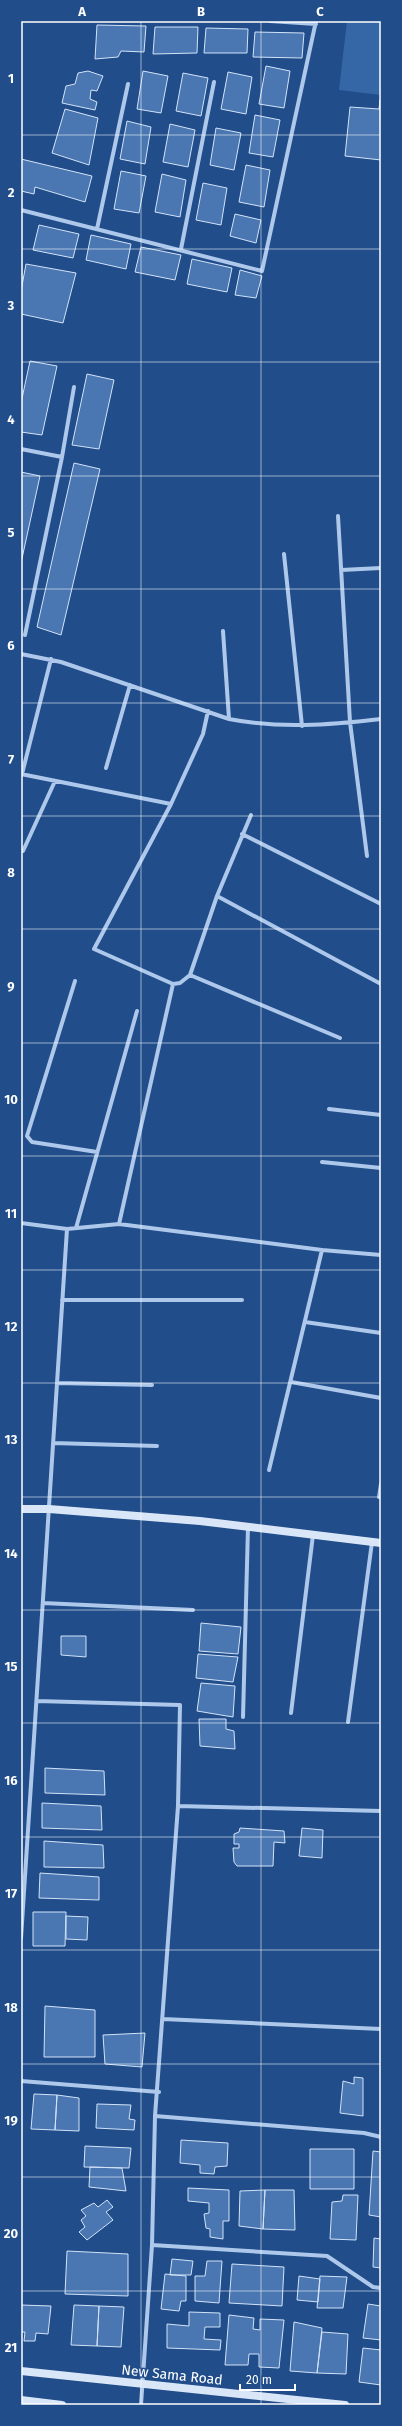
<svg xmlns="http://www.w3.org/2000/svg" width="402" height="2426" font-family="'Fira Sans',sans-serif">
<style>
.green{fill:#3567a7}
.building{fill:#4a77b2;stroke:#d2e3f8}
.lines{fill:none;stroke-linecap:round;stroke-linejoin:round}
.street{stroke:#adc8eb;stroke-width:4}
.secondary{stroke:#d9e6f8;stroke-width:8}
.grid{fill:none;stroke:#fff;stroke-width:1;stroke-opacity:0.55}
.labels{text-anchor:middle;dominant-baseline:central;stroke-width:3;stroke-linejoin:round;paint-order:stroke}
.street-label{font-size:14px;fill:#fff;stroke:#214d8a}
.neatline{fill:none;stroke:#fff;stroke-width:1.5}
.grid-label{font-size:13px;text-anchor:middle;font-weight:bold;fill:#fff}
</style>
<rect width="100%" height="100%" fill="#214d8a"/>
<path class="green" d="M347 21H381V95L339 90Z"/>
<path class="building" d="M97 25 146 26 144 52 121 51 118 57 95 59Z
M155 27H198L197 53 153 54Z
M206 28 248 29 247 53H204Z
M255 32 304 33 302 58 253 57Z
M266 66 290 71 284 108 259 104Z
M88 71 103 76 97 91 91 90 90 99 97 102 95 110 62 103 66 86 75 84 78 73Z
M143 71 168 76 161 113 137 109Z
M228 72 252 77 246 114 221 109Z
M183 73 208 78 201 116 176 111Z
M380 100 381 160 345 156 350 107 379 109Z
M65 109 98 118 89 165 52 153Z
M255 115 280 120 273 157 249 153Z
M127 121 151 127 145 164 120 159Z
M170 124 195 130 188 167 163 162Z
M216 128 241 133 234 170 210 165Z
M21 159 92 176 85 202 35 187 34 194 21 191Z
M246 165 270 170 264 207 239 202Z
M121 171 146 176 139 213 114 209Z
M162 174 186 180 180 217 155 212Z
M203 183 227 188 221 225 196 220Z
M235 214 261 220 256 243 230 236Z
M39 225 79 234 73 258 33 250Z
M91 235 131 244 126 269 86 260Z
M141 247 181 255 175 280 135 272Z
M192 259 232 268 227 292 187 284Z
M26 264 76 273 63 323 21 314V291Z
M240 270 262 276 256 298 235 295Z
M30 361 57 366 42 435 21 432V403Z
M87 374 114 380 99 449 72 445Z
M74 463 100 469 61 635 37 627Z
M21 472 40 476 21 563Z
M201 1623 241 1627 238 1654 199 1651Z
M61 1636H86V1657L61 1655Z
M198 1654 238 1657 233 1682 196 1678Z
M201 1683 235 1686 233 1717 197 1711Z
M199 1719H226V1729L234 1731 235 1749 200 1746Z
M45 1768 104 1771 105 1795 45 1793Z
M42 1803 101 1806 102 1830 42 1828Z
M240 1828 284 1831 285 1843 274 1842 273 1866H237L234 1862 233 1848H239V1844H234V1834L239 1832Z
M302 1828 323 1830 322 1858 299 1856Z
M44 1841 103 1845 104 1868 44 1867Z
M40 1873 99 1877V1900L39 1898Z
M33 1912H66L65 1946H33Z
M66 1916 88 1917 87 1940 66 1939Z
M45 2006 95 2010V2057H44Z
M145 2033 142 2067 105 2064 103 2035Z
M354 2077 363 2078V2116L340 2113 343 2081 354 2084Z
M34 2094 57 2095 55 2130 31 2129Z
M57 2095 79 2098V2131L55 2130Z
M97 2104 131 2105 129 2119 135 2120 134 2130 96 2128Z
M181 2140 228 2143 227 2166 215 2167 214 2174 200 2173V2165L180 2163Z
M85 2146 131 2148 129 2168 84 2167Z
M310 2149H354V2189H310Z
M373 2151 381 2152V2217L369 2215Z
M90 2167 122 2168 126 2191 89 2187Z
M188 2188 229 2190V2221H223V2239L210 2237V2229L206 2228 204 2214 209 2213V2203L188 2201Z
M265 2190H294L295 2230 263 2229Z
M265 2190 263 2229 239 2226 240 2191Z
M343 2195H358L356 2240 330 2239 332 2202 342 2201Z
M107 2200 113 2207 106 2212 113 2220 87 2240 79 2232 85 2227 81 2220 86 2216 81 2210 94 2203 98 2207Z
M374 2238 381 2239V2268L373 2267Z
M67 2251 128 2254V2296L65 2294Z
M172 2259 193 2261 191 2275H170Z
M207 2261H222L219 2303 195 2301V2276H205Z
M232 2264 284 2267 282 2306 229 2303Z
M165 2274 186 2276V2301H181L179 2311 161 2309Z
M299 2276 320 2279 318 2302 297 2300Z
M320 2276 347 2277 343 2308H317Z
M368 2304 381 2306V2340L363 2338Z
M21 2305 51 2306 48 2334 36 2333 35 2341H24L25 2332H21Z
M74 2305 99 2306 97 2346 71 2345Z
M99 2306 124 2307 121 2347 97 2346Z
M189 2312 220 2313V2327H205L204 2339 221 2340 220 2350 167 2348V2324L189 2326Z
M229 2315 254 2318 253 2329 260 2330V2319L284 2320 279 2368 259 2367V2354H249L248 2365H225Z
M294 2322 322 2328 317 2373 290 2371Z
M322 2332 348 2334 346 2374 317 2373Z
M363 2348 381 2350V2385L359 2382Z"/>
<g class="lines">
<path class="street" d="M270 21 316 24
M21 210 262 271 316 21
M97 229 128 84
M181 249 214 82
M21 449 62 457
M338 516 350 722 367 856
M284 554 302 726
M341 570 381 568
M223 631 229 719
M25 635 62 457 74 387
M21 654 61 662 229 719C280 729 329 725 381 719
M106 768 130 685
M21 774 171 804
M22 774 51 659
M242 834 381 904
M23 851 55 781
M217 896 381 984
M190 975 340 1038
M75 981 27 1136 32 1142 97 1152
M173 984 94 949 171 804 203 734 208 711
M329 1109 381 1115
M322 1162 381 1168
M21 1223 67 1229 119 1224 322 1250 381 1255
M119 1224 173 984 180 983 190 975 217 896 251 815
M76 1228 137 1011
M62 1300H242
M305 1322 381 1333
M291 1382 381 1398
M57 1383 152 1385
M53 1443 157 1446
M269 1470 322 1250
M381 1484 379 1497H381
M43 1603 193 1610
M37 1701 180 1705 178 1806 155 2116 152 2245 141 2405
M291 1713 313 1535
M243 1717 248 1527
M348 1722 372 1542
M178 1806 381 1811
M21 1938 67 1229
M163 2019 381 2029
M21 2081 159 2092
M155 2116 364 2133 381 2137
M152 2245 327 2256 373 2287 381 2288"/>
<path class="secondary" d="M21 1509H49L200 1521 381 1543
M21 2371 345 2405
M21 2400 62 2405"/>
</g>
<path class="grid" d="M141 21V2405M261 21V2405M21 135H381M21 249H381M21 362H381M21 476H381M21 589H381M21 703H381M21 816H381M21 929H381M21 1043H381M21 1156H381M21 1270H381M21 1383H381M21 1497H381M21 1610H381M21 1723H381M21 1837H381M21 1950H381M21 2064H381M21 2177H381M21 2291H381"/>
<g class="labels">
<g class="street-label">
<text transform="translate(172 2375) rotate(6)">New Sama Road</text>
</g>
</g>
<rect width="402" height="2426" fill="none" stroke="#214d8a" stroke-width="44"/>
<path d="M240 2384v6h55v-6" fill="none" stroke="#ffffff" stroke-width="2"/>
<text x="246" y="2384" font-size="12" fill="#ffffff" stroke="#214d8a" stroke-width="3" paint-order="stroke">20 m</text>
<rect x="22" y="22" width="358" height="2382" class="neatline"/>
<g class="grid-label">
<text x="82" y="16">A</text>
<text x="201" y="16">B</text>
<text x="320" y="16">C</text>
<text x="11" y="83">1</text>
<text x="11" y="197">2</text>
<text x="11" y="310">3</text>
<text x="11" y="424">4</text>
<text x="11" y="537">5</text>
<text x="11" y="650">6</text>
<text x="11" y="764">7</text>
<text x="11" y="877">8</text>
<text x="11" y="991">9</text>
<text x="11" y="1104">10</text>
<text x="11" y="1218">11</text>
<text x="11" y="1331">12</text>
<text x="11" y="1444">13</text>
<text x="11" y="1558">14</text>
<text x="11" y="1671">15</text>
<text x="11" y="1785">16</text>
<text x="11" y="1898">17</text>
<text x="11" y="2012">18</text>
<text x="11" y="2125">19</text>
<text x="11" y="2238">20</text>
<text x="11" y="2352">21</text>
</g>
</svg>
